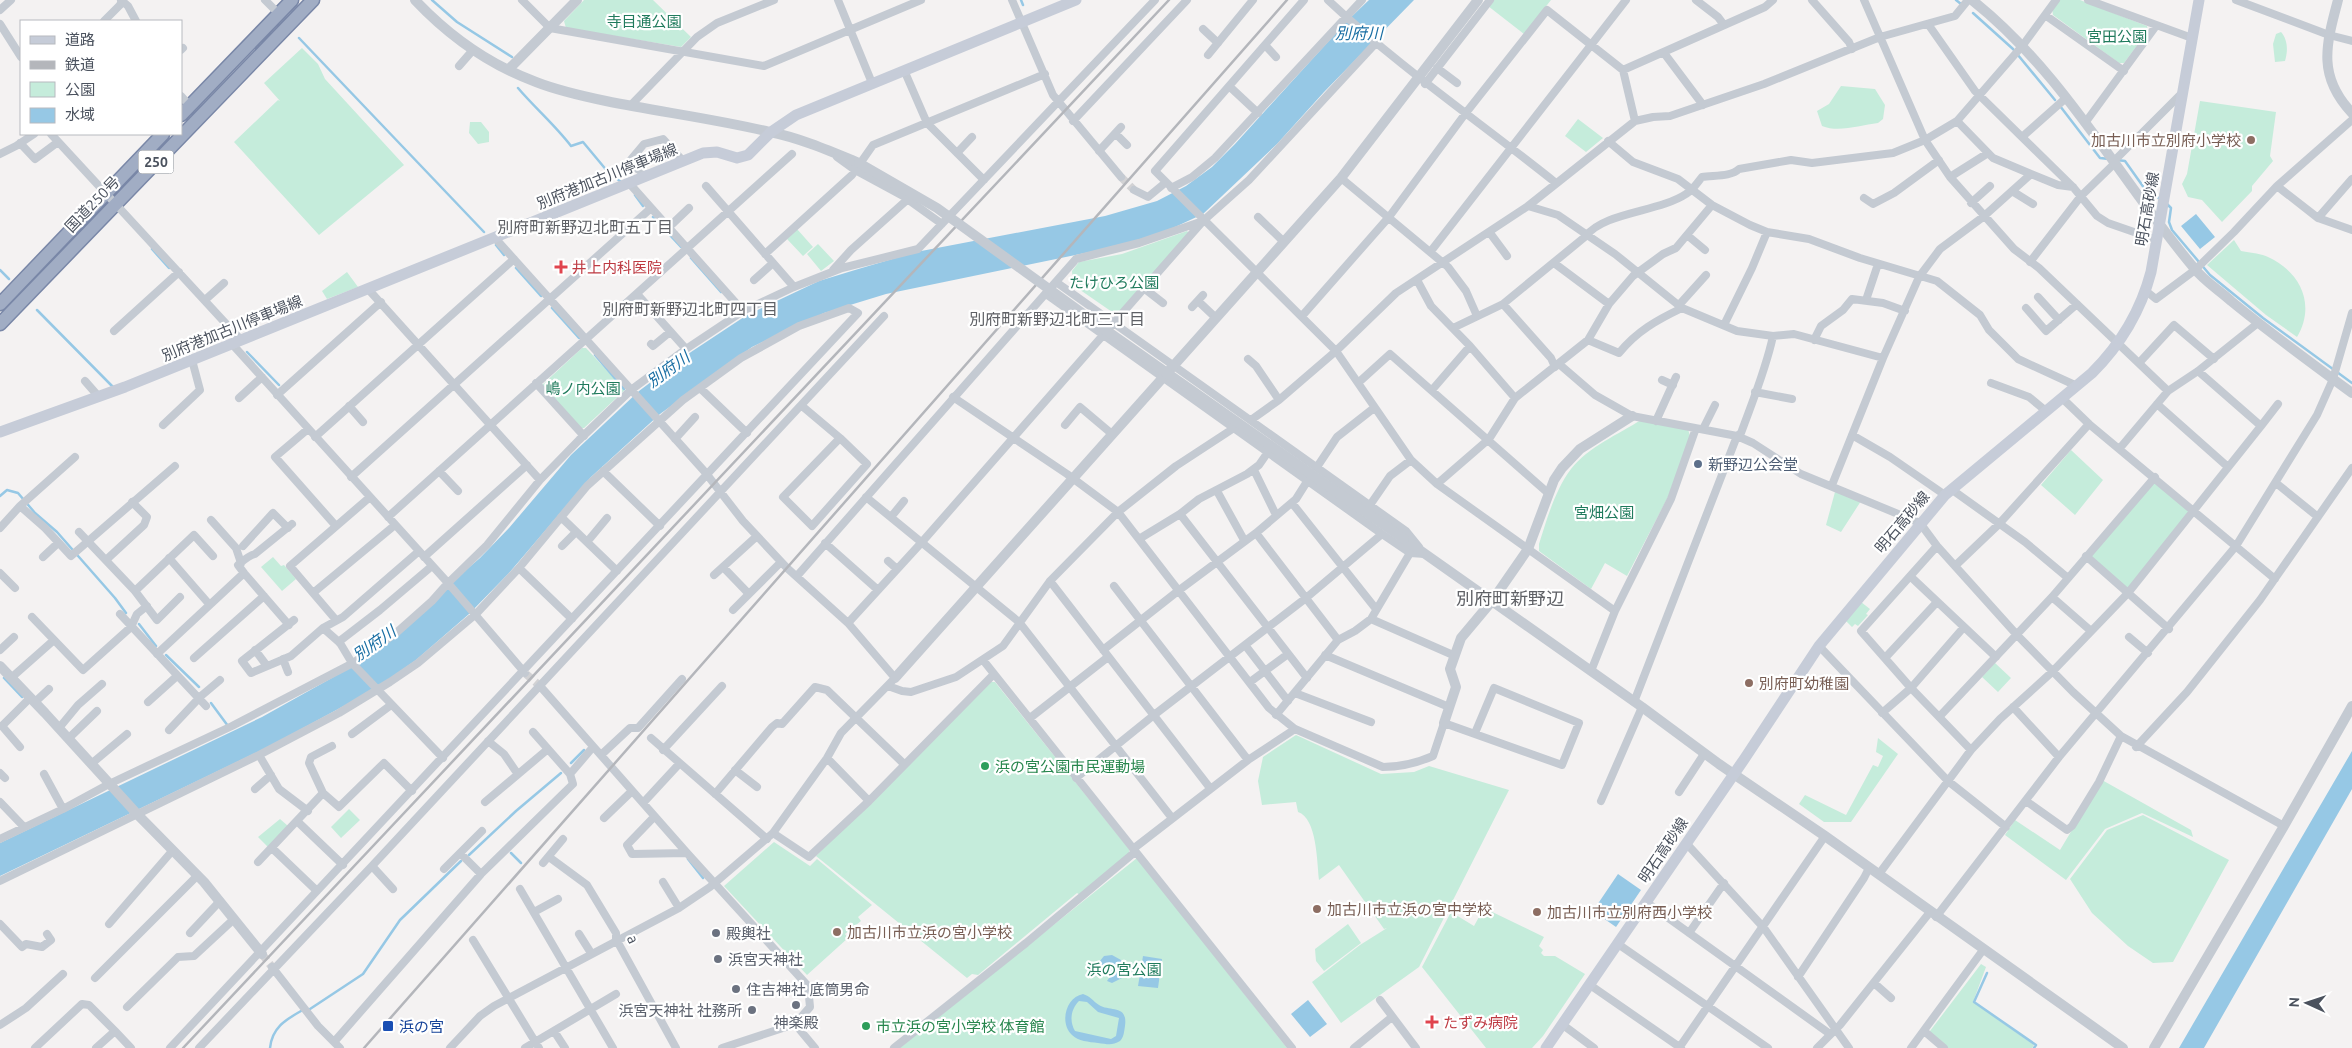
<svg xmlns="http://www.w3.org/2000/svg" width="2352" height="1048" font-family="Ubuntu,'Noto Sans JP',sans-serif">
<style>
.green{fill:#c5ecdb}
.water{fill:#96c8e5;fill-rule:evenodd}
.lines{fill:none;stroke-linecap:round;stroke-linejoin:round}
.stream{stroke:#96c8e5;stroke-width:2.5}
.minor-tunnel{stroke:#d2d2d4;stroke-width:8;stroke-dasharray:8 4;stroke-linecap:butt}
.trunk-casing{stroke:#7987a7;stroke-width:15}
.minor{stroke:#c4cad2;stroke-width:8}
.tertiary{stroke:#c4cad2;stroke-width:10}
.secondary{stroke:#c6ccd8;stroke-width:11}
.trunk{stroke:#a1adc4;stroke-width:12}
.rail{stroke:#b4b6bb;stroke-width:2.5}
.tertiary-bridge{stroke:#c4cad2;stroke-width:10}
.education-dot{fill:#8d6e63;stroke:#fff;stroke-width:2}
.health-dot{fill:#e0444e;stroke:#fff;stroke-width:2}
.service-dot{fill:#5c6f8a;stroke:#fff;stroke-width:2}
.leisure-dot{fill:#2e9e5b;stroke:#fff;stroke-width:2}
.worship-dot{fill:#6b7280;stroke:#fff;stroke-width:2}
.transit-dot{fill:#1a4fb4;stroke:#fff;stroke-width:2}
.labels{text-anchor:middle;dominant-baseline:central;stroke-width:4.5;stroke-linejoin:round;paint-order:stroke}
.shield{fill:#fff;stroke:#81868e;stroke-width:1}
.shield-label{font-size:14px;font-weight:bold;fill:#4b525e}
.park-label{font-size:15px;fill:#207b5d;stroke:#fff}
.education-label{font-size:15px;fill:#785e54;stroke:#fff;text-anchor:start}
.street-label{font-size:15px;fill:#4b525e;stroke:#fff}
.health-label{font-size:15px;fill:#be3a42;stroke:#fff;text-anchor:start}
.service-label{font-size:15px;fill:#4e5e75;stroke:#fff;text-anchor:start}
.leisure-label{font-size:15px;fill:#27864d;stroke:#fff;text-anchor:start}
.worship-label{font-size:15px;fill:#5b616d;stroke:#fff;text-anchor:start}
.transit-label{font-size:15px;fill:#164399;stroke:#fff;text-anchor:start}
.water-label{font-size:16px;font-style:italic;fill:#196ea3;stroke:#fff}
.neighbourhood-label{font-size:16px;fill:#5f6166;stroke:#fff}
.quarter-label{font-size:18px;fill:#5f6166;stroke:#fff}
</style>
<rect width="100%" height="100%" fill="#f4f2f2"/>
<path class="green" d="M584 0H653L691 37 681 47 566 28 564 21Z
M1494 0H1551L1524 34 1488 6Z
M2059 0H2080L2147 26 2148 31 2124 63H2119L2053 15 2052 8Z
M2281 32C2288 40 2288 51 2285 61L2275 62 2273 44 2276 34Z
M302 48 318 64 325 79 404 165 319 235 234 142 278 100 280 101 264 83Z
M1841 86 1875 89 1885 105 1883 119 1878 123C1860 125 1839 133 1822 126L1817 111 1829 104Z
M2200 101 2276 112 2270 156 2273 161 2252 186V191L2222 222 2202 200 2188 197 2182 184 2187 174Z
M1578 119 1603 138 1586 152 1565 136Z
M470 122H481L489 132V142L478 144 469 133Z
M797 229 813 247 803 256 787 239Z
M1187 231 1190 234 1119 314H1115L1073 285 1072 271 1079 262 1122 254Z
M2234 240 2241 251C2249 253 2260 253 2268 257 2301 272 2316 305 2297 337L2266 315 2207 265Z
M818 244 834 261 821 271 807 254Z
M347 272 358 287 327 299 322 291Z
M582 348H586L625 390 584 428H580L541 386Z
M1641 420 1688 429 1690 436 1668 497 1627 576 1605 563 1591 589 1539 551V544C1547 519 1555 490 1571 469 1588 447 1619 434 1641 420Z
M2071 450 2103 480 2075 515 2041 485Z
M2155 479 2190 510 2127 590 2089 556Z
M1835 492 1861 501 1841 532 1826 525Z
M273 557 281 566 284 565 296 579 282 591 261 567Z
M1861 602 1870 609 1866 614 1868 615 1858 626 1855 624 1852 627 1845 620Z
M1995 663 2011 678 1998 692 1982 677Z
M991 682H995L1129 849V854L1080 895 1077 893 978 975 972 974 967 978 816 856Z
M1296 735 1381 774 1414 772 1429 766 1509 790 1419 967 1341 1023 1312 982 1360 945 1387 928 1384 929 1339 865 1319 880C1317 862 1317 818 1298 812L1296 802 1262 805 1258 781 1263 757Z
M1878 738 1898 754 1851 822H1824L1799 804 1805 795 1846 815 1873 765 1878 767 1883 756 1876 752Z
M2102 780 2191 830 2193 837 2142 813 2105 829 2066 880 2005 835 2015 820 2060 850Z
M349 809 360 820 341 838 331 827Z
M2143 815 2229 860 2173 962 2153 963 2128 946 2092 913 2070 879 2107 830Z
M280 819 288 826 268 847 258 837Z
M774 842 810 866 817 859 872 905 858 917 861 921 845 934 848 938 807 975 724 886Z
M1137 858 1287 1048H900Z
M1484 908 1544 937 1539 946 1543 950 1541 953 1544 956H1555L1585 974 1543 1036 1532 1048H1486L1422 967 1451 912 1474 926Z
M1348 924 1361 943 1324 971 1316 961 1315 949Z
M1981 964 1986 967 1973 1002 2034 1045 2032 1048H1947L1930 1035V1031Z"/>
<path class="water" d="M1369 0H1414L1324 92 1277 144 1203 214 1160 234 1124 245 886 294 824 313 752 347 660 414 591 477 509 573 469 614 416 660 375 689 272 745 0 876V843L262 717 355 665 480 558 509 528 571 455 639 391 691 352 747 315 819 281 855 270 916 252 1105 216 1157 201 1186 186 1212 167 1235 144 1347 21Z
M2196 214 2215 237 2200 249 2181 226Z
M2352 751V789L2204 1048H2179Z
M1618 874 1641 890 1616 927 1593 911Z
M1112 955 1121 960 1125 969 1122 978 1112 983 1107 981 1112 974 1106 969 1098 975 1095 967 1104 956Z
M1143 956 1162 959 1158 988 1138 986Z
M1083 994C1090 996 1093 1001 1099 1005 1110 1012 1128 1004 1125 1026 1124 1032 1124 1037 1120 1041 1112 1046 1107 1044 1098 1043 1089 1042 1078 1041 1072 1035 1059 1023 1066 997 1083 994ZM1079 1001 1087 1002 1098 1012 1119 1018 1116 1036 1111 1039 1075 1031C1069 1021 1071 1009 1079 1001Z
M1308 1000 1327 1024 1310 1037 1291 1014Z"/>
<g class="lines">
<path class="stream" d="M432 0 457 22 512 57
M1021 0 1023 5
M1956 0 1961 4
M1973 13 2013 49 2055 100
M299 38 484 232
M518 88C535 108 555 125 571 146L583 142 608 172 620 181
M2060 106 2100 158 2109 159
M2117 160 2125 161 2147 192 2161 199
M635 195 643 206
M2167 204 2171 208 2169 222 2172 230 2210 275 2263 318 2352 383
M653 217 681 247
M496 245 504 255
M152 249 169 268
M691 258 721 292
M516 268 541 296
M0 270 9 279
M552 308 579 338
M37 310 113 387
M247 352 279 385
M595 355 624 389
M0 496 7 490 18 493 35 513 57 532 115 598 126 613
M139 624 156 646
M166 655 199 687
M4 678 22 697
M211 703 228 726
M571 763 584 750
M511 853 521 863
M469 855 516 811 561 773
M688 859 703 878
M1987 973 1974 1002 2036 1045 2034 1048
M310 1009 363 974 400 920 461 861
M270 1048C272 1028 285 1020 301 1011"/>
<path class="minor-tunnel" d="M1121 177 1134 190
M526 674 540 686
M262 954 272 967"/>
<defs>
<path id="trunk" d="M181 115 292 0
M0 304 163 134
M0 324 313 0"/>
</defs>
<use href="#trunk" class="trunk-casing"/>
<path class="minor" d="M121 0 128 6 136 21
M265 0 279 14
M522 0 550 28 764 66 921 0
M838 0 872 83
M1012 0 1053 95 1121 177
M1304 0 1155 171 1336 351 1411 460 1437 484 1615 611
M1328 0C1399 67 1480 122 1556 183
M1696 0 1718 17 1724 25
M1812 0 1849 42 1852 49
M1864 0 1925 140 1950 177 2014 249 2039 268 2168 391
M2088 0 2192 38
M2236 0 2329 35 2352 41
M0 10 11 0
M2045 15 2124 71
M104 21 120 5 122 0
M0 24 21 57
M1928 24 1975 91 2073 187 2097 216 2108 223 2157 240
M1203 29 1218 43
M1265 45 1276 57
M181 50 183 48
M1664 53 1703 105
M1208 55 1253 0
M459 66 473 50
M1437 68 1457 83
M904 70 927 123 984 180
M1623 70 1765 7 1773 0
M1425 84 1490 0
M1229 86 1258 113
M181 96 190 106
M630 106 697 37 717 23 774 0
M1073 121 1187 0
M1957 121 1993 158 2031 174
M2085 123 2156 26
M51 134 241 340
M1116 134 1127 145
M2022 137 2066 98
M1608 141 1633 162 1678 179 1712 205 1750 225 1767 232 1809 239 1860 258 1937 281 1980 315 1989 330 2018 359 2077 386
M20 143 35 159 58 142
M1099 151 1121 127
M957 153 972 137
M0 154 16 146 34 134
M837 157 855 170 903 196 942 224
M2114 161 2183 92
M648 176 628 163 644 144 663 139 683 161
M1950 177 1988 153
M1341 178 1448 267 1466 291 1477 316
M629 183 743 311
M706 186 794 287
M2277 186 2318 218 2352 230
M1171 188 1192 177 1215 158 1362 0
M1134 190 1148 197 1165 183
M2012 191 2033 204
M1864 198 1873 204 1894 193 1939 160
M1971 203 1990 186
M1528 206 1558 215 1615 254 1682 308 1737 331 1773 336 1794 334 1883 358
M1258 217 1284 242
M2318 218 2352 179
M668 228 689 208
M1490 233 1507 256
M1687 235 1705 250
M1431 251 1626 0
M765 254 852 175 873 145 1045 74
M2030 262 2081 196 2115 163
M1554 263 1609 304
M833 270 851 250 908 199
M754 280 773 263
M1417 280 1431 306 1470 346 1515 398
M1056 282 1406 531 1419 547
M368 289 540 480
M1145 289 1163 303
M2146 291 2156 299 2195 270 2234 232 2277 186 2352 120
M637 294 686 349
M1046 294 1382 534 1410 553 1425 554
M2038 297 2059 320
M205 300 224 283
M1866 300 1878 264
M1198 301 1216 318
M1503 304 1586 236C1604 212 1659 212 1686 194 1693 190 1697 183 1702 177 1713 175 1731 177 1739 169L1791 160 1812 163 1893 153 1925 140 1957 121 2023 45 2056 0
M1679 305 1706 275
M1192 307 1203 295
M2026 308 2046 331 2077 304
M1302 316 1389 217 1465 114 1547 10 1623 70 1635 121
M1724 325 1752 268 1767 232
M1453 328 1503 304 1551 358 1555 367
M114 331 179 272
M1588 340 1619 353C1637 331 1657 320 1682 308
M1814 340 1821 326 1843 310 1852 299 1883 303 1905 311
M232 344 448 583 525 673
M651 344 653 346 670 332
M1248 359 1256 366 1279 400
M2139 363 2174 325 2214 359
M1559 364 1595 395 1632 416 1737 436 1753 443 1801 474 1920 523 1937 546 2017 635 2073 692 2121 736 2284 826
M1662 380 1673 385
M85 381 99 397
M536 383 584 436
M1358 383 1390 354 1548 493
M1991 383 2029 397 2046 411
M700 388 747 433
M1432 390 1470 346
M1755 392 1792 399
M277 395 381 302
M953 397 1067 474 1118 512 1269 708 1295 729 1383 767C1401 767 1417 763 1433 756L1444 723 1562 765 1579 723 1494 688 1475 733
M239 398 262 377
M2062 398 2089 424
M2157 404 2228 467
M349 406 363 422
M802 406 840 438 867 464 812 526 783 497 840 438
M1251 420 1279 400 1336 351 1396 293 1528 206 1635 121 1653 117 1670 116 1764 84 1880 37 1955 16 1968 0
M1656 421 1676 377
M163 425 200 390 192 360
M1065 425 1080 407 1112 434
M2261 426 2278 404
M308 429 275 457 336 526
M1703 429 1715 405
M1852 435 1890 457 1945 495
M315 437 514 259
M675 439 695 417
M2120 448 2168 391 2198 371 2258 323
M1317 467 1337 437 1374 408
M1254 470 1276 515
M439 471 458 491
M603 471 660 526
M351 477 650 209
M2276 483 2318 517
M1437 484 1489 439 1515 398 1588 340 1609 304 1633 276 1663 254 1676 248 1712 205
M1832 485 1883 358 1919 277 1940 249 1983 217 2031 174 2058 185 2073 187
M1951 489 2025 542 2068 578
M1217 491 1244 540
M866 497 1019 622 1172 818
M1292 503 1376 609
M1370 505 1390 476 1411 460
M20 506 45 528 71 556 175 466
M1180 514 1307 678
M388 517 792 154
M561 517 617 571
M891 517 904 501
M211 520 236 548 241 563
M0 528 20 506 75 457
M79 532 135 591 157 620 180 597
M1256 533 1338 640
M1139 539 1180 514 1199 499 1247 474 1259 465 1268 452
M587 542 607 518
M825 543 878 590
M243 546 273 513 288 528
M562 546 576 532
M1937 546 1861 631 1911 688 1971 750
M418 552 343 617 323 628 340 643 352 663 443 758
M2086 556 2169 629
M43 557 58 543
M424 557 527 465
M169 558 209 604
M106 560 144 525 147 517 132 502
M888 561 897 569
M1956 565 1999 524 2089 424 2275 579
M723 567 748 593
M519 568 572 619
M0 573 15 588
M244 573 289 625
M714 575 757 536
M797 576 1076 259 1139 243 1203 221
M1910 576 1996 657
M1050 581 1210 788
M1114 586 1248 760
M135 591 194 535 213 556
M313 593 290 566 370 497
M2052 597 2091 631
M733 610 781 562
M120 614 206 706
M32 617 83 670 131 627 137 614 147 606
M1371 619 1453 655
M294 620 242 661 251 673 291 656 323 628
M336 620 313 593 395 525
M848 623 922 542 1203 221 1249 180 1375 44
M2129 637 2148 653
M340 643 341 640 380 610 432 566
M1245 645 1288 701
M1819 646 1948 781 2006 827
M0 650 14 637
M255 650 267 666
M1103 650 1178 591 1256 533 1296 499 1308 480
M157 654 244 573 238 565C244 560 248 556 255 554L292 524
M1325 655 1449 707
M194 658 264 596
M1885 658 1937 602
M283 659 288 672
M983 660 1292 1048
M1591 671 1615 611 1671 499 1696 428
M11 678 54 640
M1250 682 1288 654
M540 686 687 853 808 986 810 1007 795 1024 722 1048
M888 686 902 691 911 692 956 677 1003 646 1050 581 1118 512 1176 466 1234 428
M1295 693 1371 722
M35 702 49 689
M148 702 177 676
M1634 702 1737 436 1741 433C1753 400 1766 369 1773 336
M2013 707 2059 757
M1882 713 1911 688 1964 627
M1276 715 1338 640 1355 631 1371 619 1410 553
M1940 716 2052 597 2155 477
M1030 718 1108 657
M59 728 78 705 102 684
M169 730 201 696 220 680
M533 732 570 774
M352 734 391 705
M69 738 97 711
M651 738 767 839
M488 741 504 754 517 773
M332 746 311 757 309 763 323 793 339 807 384 763 412 791
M20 747 2 726 30 698
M2136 747 2187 692 2260 600 2352 468
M663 750 722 686
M259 755 279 789 308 811
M601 755 630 728H638L682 679
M827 758 869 801
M91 764 127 734
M735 770 757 787
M0 773 5 778
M44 774 63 809
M1076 778 1154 715 1306 598 1382 534
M255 789 271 775
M1679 792 1704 754
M715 794 772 727 777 723 782 724 815 687 827 690 904 764
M1601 801 1642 707
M2026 801 2067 830 2072 826 2099 782 2121 736
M0 802 24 827
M485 802 548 749
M643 803 679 764
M654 817 627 845 632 854 687 853
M604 818 632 791
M298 822 343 865
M773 833 809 857 869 801 994 674
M0 839 63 809 109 784 232 726 353 663 396 633 432 601 448 583 487 545 540 480 579 440 631 390 686 349 743 311 794 287 842 268 918 249 1155 0
M1686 843 1764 928 1849 1048
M272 848 317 891
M1133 849 1248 760 1295 729
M460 853 481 874
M549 857 587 885 616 933V939L676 1048
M258 862 323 793
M543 863 563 839
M372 866 393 889
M444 869 482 831
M1879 874 1971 750 2000 719 2052 672 2128 593 2261 426 2198 371
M0 881 259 755 339 713 390 682 418 663 476 614 519 568 587 486 683 400 741 358 799 326 849 308 858 313 170 1048
M663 882 679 908
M520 889 613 1048
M1646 902 1830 1034
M534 912 558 899
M1936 917 2059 757 2236 546 2317 415 2333 379 2352 313
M0 924 22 947 26 944 42 947 51 940 47 934
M109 924 173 850
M190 933 220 901
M1689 933 1724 883
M579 934 591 953
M473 940 539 1048
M1618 944 1768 1048
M272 967 318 1026 340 1048
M1798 977 1864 878 1869 868
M95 978 198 875
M1874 983 1891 998
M1590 985 1681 1048
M1380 1000 1416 1048
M127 1007 178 957 194 956 234 919
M795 1024 815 1048
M0 1025 26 1008 63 974
M1563 1025 1594 1048
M115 1031 131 1048
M554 1031 565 1048
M1924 1031 1944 1048
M334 1042 481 874 573 784 570 774 593 747
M35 1048 82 1004 89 1005 115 1031 96 1048
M199 1048 372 866 884 316
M450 1048 480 1016 494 1006 679 908 710 887 773 833 827 758 841 733 895 678 848 623 787 568 743 521 705 472 495 238
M525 1048 616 994
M894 1048 1026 943 1135 852
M1354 1048 1392 1017
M1679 1048 1825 836
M1817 1048 1840 1025 1930 912
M1911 1048 1983 950"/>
<path class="tertiary" d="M415 0C449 36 490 65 536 82 559 91 582 96 606 101 660 112 716 119 770 132 800 138 830 151 859 163
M1972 0C2064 73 2119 179 2194 268 2204 281 2219 290 2231 301 2270 333 2311 363 2352 393
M2338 0C2326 45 2317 76 2352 113
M508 70 577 0
M1404 539 1642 707 1719 764 1825 836 2123 1048
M0 666 45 713 138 815 204 882 262 954
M895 678 1341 178 1478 0
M1444 723 1456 687 1450 669 1461 638 1492 601 1528 549 1554 480 1562 468 1580 449 1632 416
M2154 1048 2284 826 2352 706"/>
<path class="secondary" d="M0 432 125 387 703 153 717 152 737 158 748 155 771 132 796 115 1076 0
M1546 1048 1745 758 1819 646 1945 495 2092 373C2120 345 2141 310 2151 272L2199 0"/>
<use href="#trunk" class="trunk"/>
<path class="rail" d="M183 1048 1169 0
M364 1048 1287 0"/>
<path class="tertiary-bridge" d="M859 163 937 208 1100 326 1404 539"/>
</g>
<g class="education-dot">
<circle cx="2251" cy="140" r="5"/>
<circle cx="1749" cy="683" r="5"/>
<circle cx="1317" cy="909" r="5"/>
<circle cx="1537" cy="912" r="5"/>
<circle cx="837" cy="932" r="5"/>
</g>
<g class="health-dot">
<path d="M558.5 259.5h5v5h5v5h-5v5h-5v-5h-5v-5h5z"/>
<path d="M1429.5 1014.5h5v5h5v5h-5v5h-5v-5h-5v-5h5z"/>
</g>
<circle class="service-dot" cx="1698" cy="464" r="5"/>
<g class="leisure-dot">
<circle cx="985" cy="766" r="5"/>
<circle cx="866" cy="1026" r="5"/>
</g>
<g class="worship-dot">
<circle cx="716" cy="933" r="5"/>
<circle cx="718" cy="959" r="5"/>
<circle cx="736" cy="989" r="5"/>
<circle cx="796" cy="1005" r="5"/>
<circle cx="752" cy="1010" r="5"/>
</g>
<rect class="transit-dot" x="382" y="1020" width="12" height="12" rx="2.5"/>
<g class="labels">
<rect class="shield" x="138.5" y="150.5" width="35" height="23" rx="4"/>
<g class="shield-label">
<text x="156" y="162">250</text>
</g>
<g class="park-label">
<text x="644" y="21">寺目通公園</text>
<text x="2117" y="36">宮田公園</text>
<text x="1114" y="282">たけひろ公園</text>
<text x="583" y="388">嶋ノ内公園</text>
<text x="1604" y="512">宮畑公園</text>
<text x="1124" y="969">浜の宮公園</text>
</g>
<g class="education-label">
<text x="2241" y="140" text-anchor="end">加古川市立別府小学校</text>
<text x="1759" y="683">別府町幼稚園</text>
<text x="1327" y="909">加古川市立浜の宮中学校</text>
<text x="1547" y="912">加古川市立別府西小学校</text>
<text x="847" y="932">加古川市立浜の宮小学校</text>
</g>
<g class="street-label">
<text transform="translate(607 176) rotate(-22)">別府港加古川停車場線</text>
<text transform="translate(92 204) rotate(-46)">国道250号</text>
<text transform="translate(2147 209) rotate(-80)">明石高砂線</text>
<text transform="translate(232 328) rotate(-22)">別府港加古川停車場線</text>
<text transform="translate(1902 522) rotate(-50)">明石高砂線</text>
<text transform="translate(1663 850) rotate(-56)">明石高砂線</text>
<text transform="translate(633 939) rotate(66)">a</text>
</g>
<g class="health-label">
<text x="572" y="267">井上内科医院</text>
<text x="1443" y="1022">たずみ病院</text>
</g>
<g class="service-label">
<text x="1708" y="464">新野辺公会堂</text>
</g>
<g class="leisure-label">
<text x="995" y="766">浜の宮公園市民運動場</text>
<text x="876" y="1026">市立浜の宮小学校 体育館</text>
</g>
<g class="worship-label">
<text x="726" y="933">殿輿社</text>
<text x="728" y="959">浜宮天神社</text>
<text x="746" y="989">住吉神社 底筒男命</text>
<text x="742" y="1010" text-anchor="end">浜宮天神社 社務所</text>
<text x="796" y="1022" text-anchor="middle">神楽殿</text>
</g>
<g class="transit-label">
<text x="399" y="1026">浜の宮</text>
</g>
<g class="water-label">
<text x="1359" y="33">別府川</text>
<text transform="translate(668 369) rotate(-36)">別府川</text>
<text transform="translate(374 643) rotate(-35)">別府川</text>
</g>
<g class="neighbourhood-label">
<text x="585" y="227">別府町新野辺北町五丁目</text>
<text x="690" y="309">別府町新野辺北町四丁目</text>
<text x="1057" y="319">別府町新野辺北町三丁目</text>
</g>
<g class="quarter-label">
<text x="1510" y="598">別府町新野辺</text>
</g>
</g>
<rect x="20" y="20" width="162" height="115" fill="#ffffff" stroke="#b7babf"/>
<rect x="30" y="36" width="25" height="8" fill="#c6ccd8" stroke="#b7babf"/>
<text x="65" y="45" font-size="15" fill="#4b525e">道路</text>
<rect x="30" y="61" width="25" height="8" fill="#b4b6bb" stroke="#b7babf"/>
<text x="65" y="70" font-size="15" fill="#4b525e">鉄道</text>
<rect x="30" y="82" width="25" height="15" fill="#c5ecdb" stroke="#b7babf"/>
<text x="65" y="95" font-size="15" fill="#4b525e">公園</text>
<rect x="30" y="108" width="25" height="15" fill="#96c8e5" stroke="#b7babf"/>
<text x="65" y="120" font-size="15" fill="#4b525e">水域</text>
<g transform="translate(2307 1003) rotate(273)" stroke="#ffffff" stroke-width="4" paint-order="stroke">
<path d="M0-4L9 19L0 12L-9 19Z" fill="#4b525e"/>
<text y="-8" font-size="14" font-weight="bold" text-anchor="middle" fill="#4b525e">N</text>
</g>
</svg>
